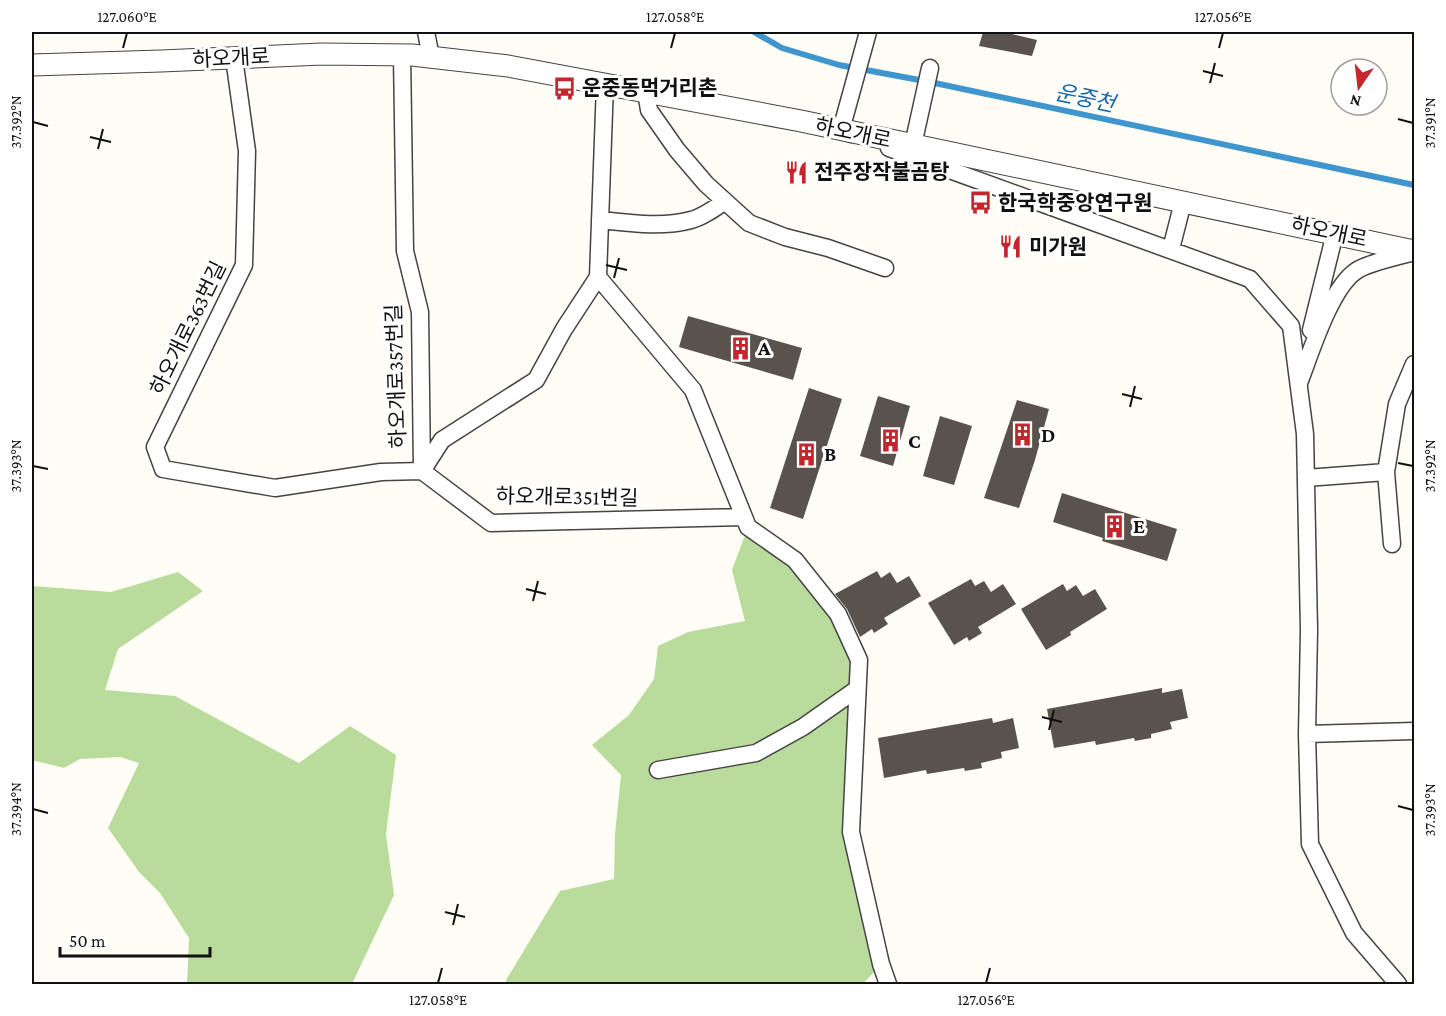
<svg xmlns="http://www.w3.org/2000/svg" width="1446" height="1016" font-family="'Crimson Pro','Noto Sans KR',serif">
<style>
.forest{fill:#b9dc9c}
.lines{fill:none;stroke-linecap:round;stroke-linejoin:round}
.stream{stroke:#3f96cf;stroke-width:6}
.building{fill:#5a524d}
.minor-casing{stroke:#444;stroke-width:19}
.tertiary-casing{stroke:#444;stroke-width:23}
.minor{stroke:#fff;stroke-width:16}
.tertiary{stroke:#fff;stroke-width:21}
.ticks{fill:none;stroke:#111;stroke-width:2}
.labels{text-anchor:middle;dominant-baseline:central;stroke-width:6;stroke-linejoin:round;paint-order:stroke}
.street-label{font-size:21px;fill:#111;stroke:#fff}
.poi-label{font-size:21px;font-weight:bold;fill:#111;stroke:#fff;text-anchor:start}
.water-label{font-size:22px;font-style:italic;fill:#1768a6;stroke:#fff}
.neatline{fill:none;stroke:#111;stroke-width:2}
.ticks-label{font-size:15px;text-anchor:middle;fill:#111}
</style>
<rect width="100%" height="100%" fill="#fffdf5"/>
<path class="forest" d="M748 527 795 560 859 660 851 832 881 964 863 984H508L506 980 560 891 614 879 615 834 621 775 592 745 629 715 654 679 658 646 688 632 745 621 732 570Z
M178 572 203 591 118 649 105 690 175 696 299 763 350 726 396 755 386 834 394 895 352 984H187L189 938 160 893 139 872 108 828 139 763 120 757 80 759 64 768 32 760V586L111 592Z"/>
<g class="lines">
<path class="stream" d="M754 32 782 48 839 65 930 82 1414 185"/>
</g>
<path class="building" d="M983 32H1004L1037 40 1032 56 979 46Z
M688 316 802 348 793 380 679 347Z
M809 388 842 399 803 519 770 508Z
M878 396 910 406 893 466 860 456Z
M1017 400 1049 409 1035 460 1019 508 984 498Z
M940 416 972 426 954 485 923 476Z
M1062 493 1177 529 1167 561 1102 541 1103 538 1053 522Z
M877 571 881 578 890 572 897 583 909 576 921 596 884 618 888 624 874 633 872 629 860 637 847 609 835 594Z
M971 579 975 586 984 581 991 592 1003 584 1016 604 978 627 982 633 969 641 967 637 954 645 928 603Z
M1063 584 1067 591 1076 585 1083 596 1095 589 1107 609 1070 632 1071 635 1046 650 1021 609Z
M1162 688V693L1182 689 1188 718 1170 722 1172 729 1151 734V738L1135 741 1134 738 1096 745 1095 741 1054 748 1047 709Z
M992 718 993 723 1013 718 1019 748 1001 752 1002 758 981 763 982 768 965 771 964 768 927 774 926 770 884 778 878 738Z"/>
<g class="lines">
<defs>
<path id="minor" d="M426 32 431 57
M402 55 405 251 420 312 422 471
M234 58 247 151 244 265 155 447 163 469 275 488 381 472 422 471
M646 92 649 110 677 150 706 184 749 223 785 237 828 248 885 268
M851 134 841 130 868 32
M913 145 930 68
M889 148 1250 279 1291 326 1305 434 1309 630 1307 734 1310 844 1354 933 1398 984
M600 220C629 223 662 228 691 220 703 217 715 208 725 201
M1171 249 1183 202
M1311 330 1335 233
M1299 383C1311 352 1330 289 1356 271 1367 263 1400 256 1414 252
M422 471 491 523 744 517 693 390 598 277 605 84
M422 471 442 440 536 380 564 329 598 277
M1386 472 1392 544
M1306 478 1386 472 1397 404 1414 364
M744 517 748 527 795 560 838 614 859 660 851 832 881 964 888 984
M1307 734 1414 731
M658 770 756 753 803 727 857 689"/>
<path id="tertiary" d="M32 65 161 61 322 54 412 55 508 66 801 121 1414 251"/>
</defs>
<use href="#minor" class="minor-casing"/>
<use href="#tertiary" class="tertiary-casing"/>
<use href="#minor" class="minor"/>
<use href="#tertiary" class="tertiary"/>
</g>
<path class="ticks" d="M123 48 127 33M671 48 675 33M1219 48 1223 33M1203 71 1223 76M1210 83 1215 63M1398 119 1413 123M33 122 48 126M90 137 111 142M98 149 103 129M606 265 627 270M614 278 619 258M1122 394 1142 399M1130 407 1135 386M1398 463 1413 466M33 466 48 469M526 589 546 594M533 601 538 581M1042 717 1062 722M1049 730 1054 710M1398 806 1413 810M33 809 48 813M445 912 465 917M453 925 458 904M438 983 442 968M986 983 990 968"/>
<defs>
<symbol id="bus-bare" viewBox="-9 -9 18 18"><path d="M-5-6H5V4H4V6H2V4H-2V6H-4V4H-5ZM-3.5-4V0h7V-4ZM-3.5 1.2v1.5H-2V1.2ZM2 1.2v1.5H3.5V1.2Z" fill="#c4262e" stroke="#fff" stroke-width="2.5" paint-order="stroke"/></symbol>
<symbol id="restaurant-bare" viewBox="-9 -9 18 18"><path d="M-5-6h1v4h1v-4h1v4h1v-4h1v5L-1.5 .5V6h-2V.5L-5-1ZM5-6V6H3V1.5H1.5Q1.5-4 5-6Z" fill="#c4262e" stroke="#fff" stroke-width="2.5" paint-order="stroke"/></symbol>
<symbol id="building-bare" viewBox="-9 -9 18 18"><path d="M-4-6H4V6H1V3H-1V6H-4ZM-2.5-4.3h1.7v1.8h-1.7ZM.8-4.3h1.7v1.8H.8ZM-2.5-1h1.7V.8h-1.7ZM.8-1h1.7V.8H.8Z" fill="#c4262e" stroke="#fff" stroke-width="2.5" paint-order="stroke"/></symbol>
</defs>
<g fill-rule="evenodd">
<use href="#bus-bare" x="548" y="72" width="33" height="33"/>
<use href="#restaurant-bare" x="780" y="156" width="33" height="33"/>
<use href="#bus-bare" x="964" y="186" width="33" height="33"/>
<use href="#restaurant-bare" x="994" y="230" width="33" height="33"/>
<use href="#building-bare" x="724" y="332" width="33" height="33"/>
<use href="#building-bare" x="1006" y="418" width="33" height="33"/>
<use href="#building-bare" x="874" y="424" width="33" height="33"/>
<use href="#building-bare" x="790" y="438" width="33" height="33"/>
<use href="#building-bare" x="1098" y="510" width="33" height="33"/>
</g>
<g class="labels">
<g class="street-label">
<text transform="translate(231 58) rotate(-3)">하오개로</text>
<text transform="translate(853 133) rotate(12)">하오개로</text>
<text transform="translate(1329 232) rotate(12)">하오개로</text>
<text transform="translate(188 328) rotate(-64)">하오개로363번길</text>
<text transform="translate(396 376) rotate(-92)">하오개로357번길</text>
<text transform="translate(567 497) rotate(1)">하오개로351번길</text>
</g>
<g class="poi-label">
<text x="582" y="88">운중동먹거리촌</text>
<text x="814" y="172">전주장작불곰탕</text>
<text x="998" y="203">한국학중앙연구원</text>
<text x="1029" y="247">미가원</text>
<text x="758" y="348">A</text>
<text x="1041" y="435">D</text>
<text x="908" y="441">C</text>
<text x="824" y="454">B</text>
<text x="1133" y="526">E</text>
</g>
<g class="water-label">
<text transform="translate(1085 98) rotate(12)">운중천</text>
</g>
</g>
<rect width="1446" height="1016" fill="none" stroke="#ffffff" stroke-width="66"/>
<g transform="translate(1359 87) rotate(194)"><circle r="28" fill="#ffffff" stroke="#a0a0a0" stroke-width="1.5"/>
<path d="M0-4.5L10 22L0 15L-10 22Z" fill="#c4262e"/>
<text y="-9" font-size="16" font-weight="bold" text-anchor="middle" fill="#111111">N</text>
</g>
<path d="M60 947v9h150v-9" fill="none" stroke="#111111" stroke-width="3"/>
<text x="69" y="947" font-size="18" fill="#111111" stroke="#ffffff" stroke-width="4.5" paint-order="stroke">50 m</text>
<rect x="33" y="33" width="1380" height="950" class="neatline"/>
<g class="ticks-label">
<text x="127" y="22">127.060°E</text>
<text x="675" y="22">127.058°E</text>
<text x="1223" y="22">127.056°E</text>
<text transform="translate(16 122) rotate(-90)" y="5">37.392°N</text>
<text transform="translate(1430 123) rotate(-90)" y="5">37.391°N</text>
<text transform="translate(16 466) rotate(-90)" y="5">37.393°N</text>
<text transform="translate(1430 466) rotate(-90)" y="5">37.392°N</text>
<text transform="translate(16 809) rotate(-90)" y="5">37.394°N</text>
<text transform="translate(1430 810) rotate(-90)" y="5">37.393°N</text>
<text x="438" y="1005">127.058°E</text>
<text x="986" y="1005">127.056°E</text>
</g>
</svg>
